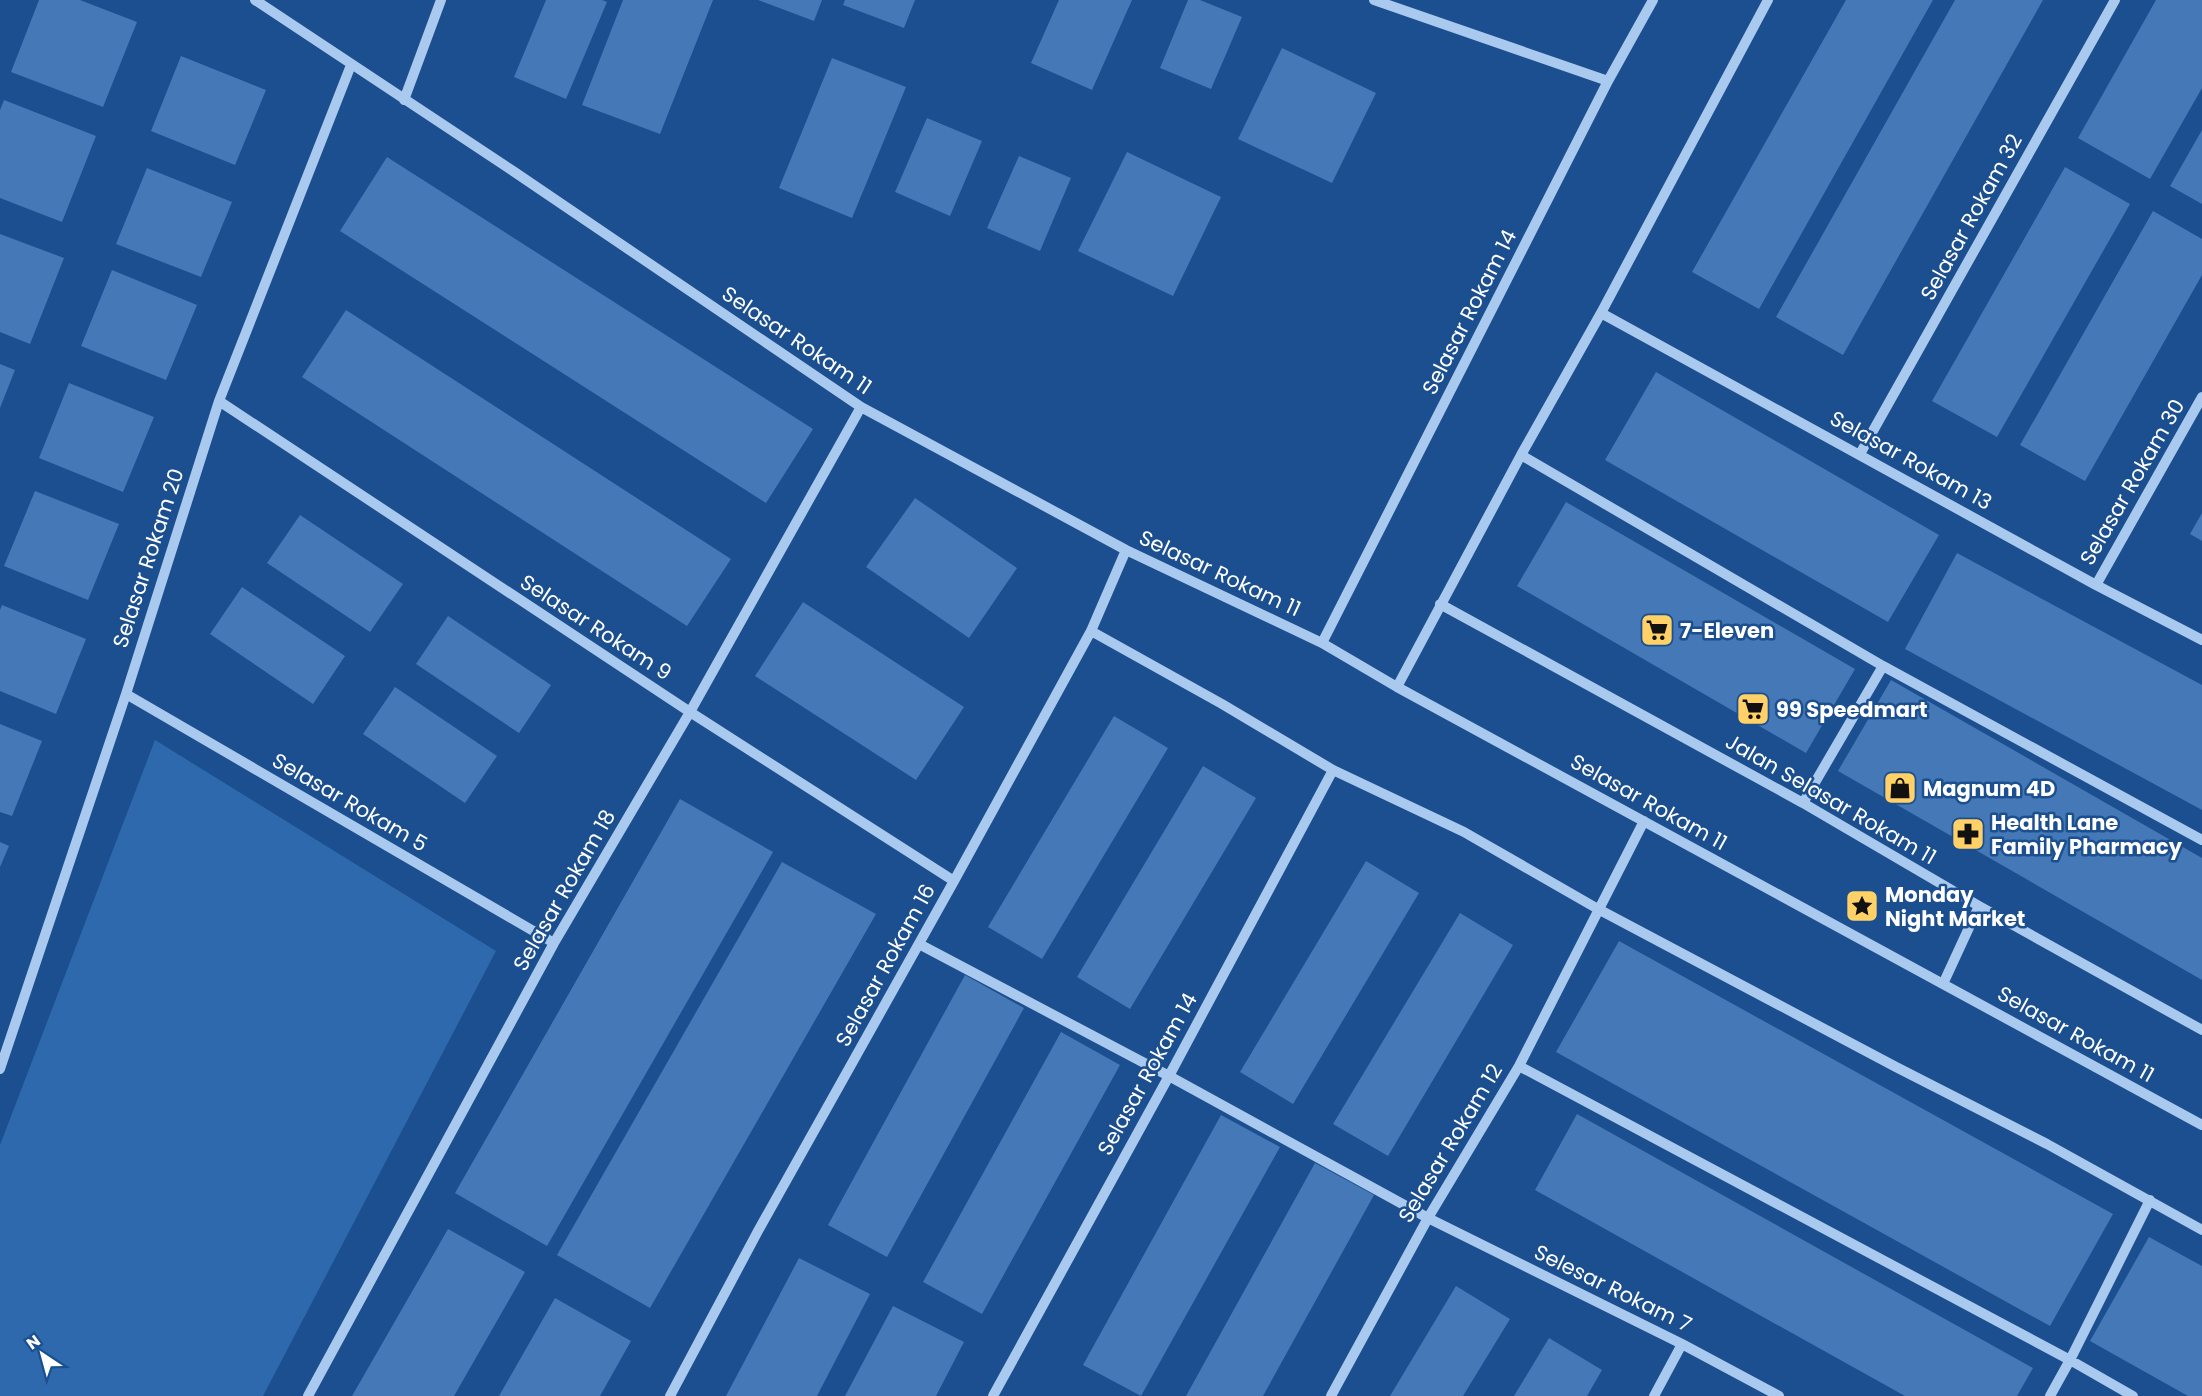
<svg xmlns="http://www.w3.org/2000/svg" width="2202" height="1396" font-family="Poppins,sans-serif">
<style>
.green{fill:#2e69ad}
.building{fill:#4478b7}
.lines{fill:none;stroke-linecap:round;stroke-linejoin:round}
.minor{stroke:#a9c9ee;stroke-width:10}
.labels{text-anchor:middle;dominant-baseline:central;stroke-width:5;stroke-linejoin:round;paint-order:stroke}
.street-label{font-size:21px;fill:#fff;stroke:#1b4f8f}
.poi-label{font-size:21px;font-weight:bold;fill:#fff;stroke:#1b4f8f;text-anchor:start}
</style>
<rect width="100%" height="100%" fill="#1b4f8f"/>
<path class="green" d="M155 740 496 951 263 1396H0V1145Z"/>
<path class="building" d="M39 0H80L137 22 103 107 11 72Z
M546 0H602L607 2 566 99 514 77Z
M623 0H713L660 134 582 105Z
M758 0H822L814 21Z
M845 0H915L904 28 843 5Z
M1059 0H1132L1092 90 1031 63Z
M1188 0H1200L1242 17 1211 89 1160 68Z
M1846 0H1933L1759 309 1692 272Z
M1955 0H2043L1843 355 1776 317Z
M2156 0H2202V88L2150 179 2078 138Z
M1282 48 1376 93 1332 183 1238 139Z
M181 56 266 90 235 165 151 131Z
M832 58 906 87 852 218 779 188Z
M4 100 96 136 62 222 0 198V110Z
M927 118 982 141 950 216 895 192Z
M2202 130V204L2170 186Z
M1127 152 1221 197 1173 296 1078 251Z
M1019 156 1071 178 1040 251 987 228Z
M387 157 813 429 766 503 340 231Z
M2065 167 2130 204 1997 437 1932 401Z
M147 168 232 202 201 277 116 244Z
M2153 211 2202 239V275L2085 481 2020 445Z
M0 234 64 258 30 344 0 332Z
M112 270 197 305 166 380 81 346Z
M346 310 731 559 687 626 302 377Z
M0 364 15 370 0 408Z
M1656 372 1939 535 1888 622 1605 460Z
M69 383 154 417 123 492 39 458Z
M35 491 119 524 88 600 4 566Z
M915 498 1017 568 969 638 866 567Z
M1566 502 1855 669 1806 753 1517 586Z
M2202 513V541L2190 534Z
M300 515 403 584 370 632 267 563Z
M1957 553 2202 685V810L1905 649Z
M242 587 345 656 313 704 210 634Z
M803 602 964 707 916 780 755 676Z
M2 605 86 639 56 714 0 691V610Z
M448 616 551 685 519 733 416 664Z
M1891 680 2202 858V980L1838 771Z
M395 687 497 756 465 803 363 734Z
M1114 716 1168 748 1042 959 988 927Z
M0 724 42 741 12 816 0 812Z
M1203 766 1256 798 1130 1009 1077 977Z
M680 799 773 852 547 1246 455 1193Z
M0 842 9 846 0 867Z
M1366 861 1419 893 1293 1104 1240 1072Z
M782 862 876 914 650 1308 557 1255Z
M1460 913 1513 945 1388 1156 1333 1124Z
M1619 941 2113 1214 2050 1326 1556 1052Z
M965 975 1024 1008 887 1257 828 1225Z
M1061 1032 1120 1065 982 1314 923 1282Z
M1577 1114 2033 1368 2017 1396H1905L1535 1190Z
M1221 1115 1280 1147 1141 1396 1083 1365Z
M1315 1163 1374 1195 1263 1396H1186Z
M448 1229 525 1272 454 1396H352Z
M2149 1237 2202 1266V1396H2188L2090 1341Z
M799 1258 870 1294 817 1396H726Z
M1456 1286 1510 1319 1463 1396H1390Z
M555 1298 631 1341 600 1396H499Z
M893 1306 964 1342 936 1396H845Z
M1549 1338 1602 1370 1587 1396H1514Z"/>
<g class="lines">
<path class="minor" d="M255 0 513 171 861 407 1126 550 1322 643 1397 687 2202 1125
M1374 0 1608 81
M404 100 441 0
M1601 313 2096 585 2202 640
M219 401 690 712 954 881
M1860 454 2115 0
M1521 455 1883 666 2202 840
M2096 585 2202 397
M1440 604 1803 803 1979 906 2202 1030
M1091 631 1222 704 1333 770 1464 832 1598 909 1896 1067 2047 1144 2202 1230
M1322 643 1608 81 1653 0
M1397 687 1521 455 1601 313 1768 0
M126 694 554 943
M1803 803 1883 666
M919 944 1169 1076 1428 1218 1682 1344 1779 1396
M1943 984 1979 906
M1519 1066 2070 1360 2133 1396
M0 1069 126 694 219 401 351 65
M308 1396 554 943 690 712 861 407
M670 1396 758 1231 954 881 1091 631 1126 550
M993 1396 1169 1076 1333 770
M1331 1396 1428 1218 1519 1066 1644 821
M1654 1396 1682 1344
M2050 1396 2070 1360 2150 1200"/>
</g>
<defs>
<symbol id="supermarket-square" viewBox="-11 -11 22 22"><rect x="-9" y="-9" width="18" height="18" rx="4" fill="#ffd166" stroke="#1b4f8f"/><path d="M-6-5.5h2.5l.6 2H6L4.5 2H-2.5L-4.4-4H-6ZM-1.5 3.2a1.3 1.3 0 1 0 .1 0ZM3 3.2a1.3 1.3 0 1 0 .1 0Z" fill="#111"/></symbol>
<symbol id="shop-square" viewBox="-11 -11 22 22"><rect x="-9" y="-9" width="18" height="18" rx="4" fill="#ffd166" stroke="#1b4f8f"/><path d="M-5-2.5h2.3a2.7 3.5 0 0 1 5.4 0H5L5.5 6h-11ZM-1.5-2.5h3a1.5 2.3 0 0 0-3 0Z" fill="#111"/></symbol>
<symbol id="pharmacy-square" viewBox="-11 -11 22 22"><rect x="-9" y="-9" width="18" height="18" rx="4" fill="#ffd166" stroke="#1b4f8f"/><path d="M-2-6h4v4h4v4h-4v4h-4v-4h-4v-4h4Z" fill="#111"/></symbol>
<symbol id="sight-square" viewBox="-11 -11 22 22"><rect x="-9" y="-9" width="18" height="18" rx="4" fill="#ffd166" stroke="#1b4f8f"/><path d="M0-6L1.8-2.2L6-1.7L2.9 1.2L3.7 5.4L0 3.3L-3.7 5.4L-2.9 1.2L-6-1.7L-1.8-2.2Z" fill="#111"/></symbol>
</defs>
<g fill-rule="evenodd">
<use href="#supermarket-square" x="1638" y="611" width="38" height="38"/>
<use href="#supermarket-square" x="1734" y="690" width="38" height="38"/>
<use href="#shop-square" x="1881" y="769" width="38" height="38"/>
<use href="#pharmacy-square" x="1949" y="815" width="38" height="38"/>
<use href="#sight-square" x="1843" y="887" width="38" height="38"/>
</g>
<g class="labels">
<g class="street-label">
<text transform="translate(1971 217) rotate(-61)">Selasar Rokam 32</text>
<text transform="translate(1469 312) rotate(-63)">Selasar Rokam 14</text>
<text transform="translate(797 340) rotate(34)">Selasar Rokam 11</text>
<text transform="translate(1911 460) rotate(29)">Selasar Rokam 13</text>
<text transform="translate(2132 482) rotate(-60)">Selasar Rokam 30</text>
<text transform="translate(148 558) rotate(-72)">Selasar Rokam 20</text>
<text transform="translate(1220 573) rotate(25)">Selasar Rokam 11</text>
<text transform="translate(596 627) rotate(33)">Selasar Rokam 9</text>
<text transform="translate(1831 799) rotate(30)">Jalan Selasar Rokam 11</text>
<text transform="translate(350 802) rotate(30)">Selasar Rokam 5</text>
<text transform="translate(1649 802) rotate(29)">Selasar Rokam 11</text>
<text transform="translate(564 890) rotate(-60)">Selasar Rokam 18</text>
<text transform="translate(885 965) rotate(-61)">Selasar Rokam 16</text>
<text transform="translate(2076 1034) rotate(29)">Selasar Rokam 11</text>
<text transform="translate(1147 1074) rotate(-61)">Selasar Rokam 14</text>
<text transform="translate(1450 1143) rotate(-59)">Selasar Rokam 12</text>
<text transform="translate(1613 1288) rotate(26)">Selesar Rokam 7</text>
</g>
<g class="poi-label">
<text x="1680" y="630">7-Eleven</text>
<text x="1776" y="709">99 Speedmart</text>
<text x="1923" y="788">Magnum 4D</text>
<text x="1991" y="822">Health Lane<tspan x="1991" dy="24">Family Pharmacy</tspan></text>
<text x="1885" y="894">Monday<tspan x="1885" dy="24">Night Market</tspan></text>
</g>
</g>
<g transform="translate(42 1354) rotate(324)" stroke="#1b4f8f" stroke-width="4.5" paint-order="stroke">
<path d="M0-4.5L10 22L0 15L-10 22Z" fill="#ffffff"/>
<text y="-9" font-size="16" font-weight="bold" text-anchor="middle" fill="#ffffff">N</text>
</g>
</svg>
